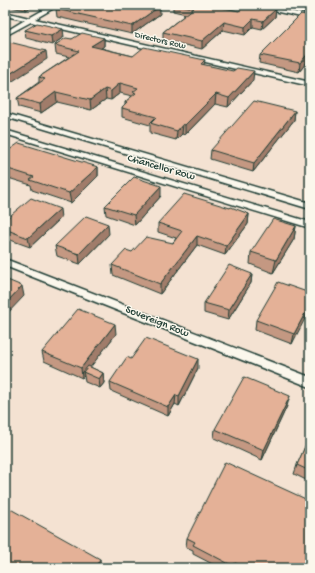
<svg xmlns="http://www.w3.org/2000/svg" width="315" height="573" font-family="'Gochi Hand',sans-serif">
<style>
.built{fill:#f4e2d2}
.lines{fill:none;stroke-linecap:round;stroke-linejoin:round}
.minor-casing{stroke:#1f3d34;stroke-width:3}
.minor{fill:#fbf7ec;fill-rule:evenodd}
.wall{fill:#c49882;stroke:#1f3d34}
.shaded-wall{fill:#a07c6a;stroke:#1f3d34}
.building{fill:#e4b197;stroke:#1f3d34}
.labels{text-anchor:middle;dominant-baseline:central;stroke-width:3;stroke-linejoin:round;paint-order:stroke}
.far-street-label{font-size:9px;fill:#1f3d34;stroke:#fbf7ec}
.street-label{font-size:11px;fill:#1f3d34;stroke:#fbf7ec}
</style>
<rect width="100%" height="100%" fill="#fbf7ec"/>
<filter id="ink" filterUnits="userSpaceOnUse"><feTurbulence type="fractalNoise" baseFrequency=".025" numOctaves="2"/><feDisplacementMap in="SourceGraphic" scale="8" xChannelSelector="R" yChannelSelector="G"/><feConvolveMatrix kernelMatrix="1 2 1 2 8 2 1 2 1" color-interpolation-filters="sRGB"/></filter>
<g filter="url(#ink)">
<path class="built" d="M5 5H310V568H5Z"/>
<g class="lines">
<defs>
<path id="minor" d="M52 5H59L35 19 310 82V86L31 22 5 36V32L25 20 5 16V12L29 18Z
M247 5H258L310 15V19Z
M5 113 310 203V209L5 117Z
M5 130 310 222V228L5 134Z
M5 259 310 377V387L5 266Z"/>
</defs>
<use href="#minor" class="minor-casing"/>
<use href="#minor" class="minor"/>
</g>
<path class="wall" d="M5 5H35L26 10 5 6Z
M173 5H230L226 9 239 11 276 9 275 17 262 29 253 27 245 35 223 30 202 49 163 40V32L186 14 173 11Z
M287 5H299L297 7Z
M56 9 160 14 132 34 57 17Z
M310 16V58L299 72 259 63 260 55Z
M25 30 64 37 52 45 26 38Z
M104 38V46L101 48 133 56 205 60 204 65 253 80 228 107 215 104 185 135 182 134 176 140 150 133V125L122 117V108L125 105V102L132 96 120 93 111 100 106 99 91 110 57 102 41 113 19 107 17 98 39 82V77L69 57 56 54 55 45 72 39Z
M295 111 294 120 253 172 210 159 211 150Z
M5 153 98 167V176L71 203 32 190 31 185 5 177Z
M161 196 135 225 106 215 105 206Z
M230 208 249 214 248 224 225 255 197 245 160 294 113 275 112 265 132 252 173 243 176 238 158 232V223Z
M61 218 30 247 5 238V220Z
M296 226 294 239 273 273 250 264 251 252Z
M109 234 80 264 57 256 55 246Z
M310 262V271L308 270Z
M252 274 251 283 228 320 204 313V303Z
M310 293 292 344 255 330 256 320Z
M116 334 90 367 103 373 104 383 100 388 85 382 84 376 82 378 44 361 42 352Z
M131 359 198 368 179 406 175 404 168 416 111 391 110 382Z
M287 406 262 460 214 438 215 429Z
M310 435V482L294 474 297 465Z
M187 538 310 568H220L193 554V550L186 547Z"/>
<path class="shaded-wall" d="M25 5H35L26 10Z
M222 5H230L218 15 219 7Z
M160 6V14L132 34V26Z
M276 9 275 17 262 29 263 21Z
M253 19V27L245 35V27Z
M224 22 223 30 202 49V41Z
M63 29 64 37 52 45 51 36Z
M104 38V46L92 55 91 46Z
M46 51 47 59 5 86V77Z
M310 51V58L299 72 300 63Z
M254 71 253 80 228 107 229 98Z
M120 83V93L111 100V91Z
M105 89 106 99 91 110 90 100Z
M56 92 57 102 41 113 40 104Z
M216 94 215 104 185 135V125Z
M295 111 294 120 253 172 254 163Z
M183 124 182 134 176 140 177 131Z
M98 167V176L71 203 69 193Z
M161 186V196L135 225 134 215Z
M60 209 61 218 30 247 28 238Z
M249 214 248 224 225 255 226 246Z
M108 224 109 234 80 264 79 254Z
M296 226 294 239 273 273 276 260Z
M197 236V245L160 294V284Z
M252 274 251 283 228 320 229 310Z
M22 286 24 296 5 316V304Z
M310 304V309L292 344 294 334Z
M115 324 116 334 86 373 83 372 84 376 82 378 81 368Z
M198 359V368L179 406V396Z
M103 373 104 383 100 388 99 379Z
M176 395 175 404 168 416V407Z
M290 396 287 406 262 460 264 450Z
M100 559 101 568H95Z"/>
<path class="building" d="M63 5H155L160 6 132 26 56 9Z
M179 5H222L219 7 239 11 246 5H255L276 9 263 21 253 19 245 27 224 22 202 41 163 32 194 8Z
M301 14 310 16V51L300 63 260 55Z
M37 23 63 29 51 36 25 30Z
M82 33 104 38 91 46 133 56 144 47 205 60 201 64 233 71 237 68 254 71 229 98 216 94 185 125 183 124 177 131 150 123 156 117 122 108 127 103 125 102 136 93 133 92 138 88 120 83 111 91 105 89 90 100 56 92 40 104 17 98 45 79 39 77 79 51 55 45 66 38 72 39Z
M5 41 46 51 5 77Z
M254 101 295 111 254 163 211 150Z
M19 143 98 167 69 193 30 180 34 177 5 168V153Z
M134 177 161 186 134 215 105 206Z
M184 194 230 208 231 207 249 214 226 246 197 236 160 284 112 265 126 250 132 252 146 237 173 243 182 231 158 223Z
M31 198 60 209 28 238 5 229V220Z
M86 216 108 224 79 254 55 246Z
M273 219 296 226 276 260 251 252Z
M229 265 252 274 229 310 204 303Z
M5 279 22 286 5 304Z
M278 282 310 293V304L294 334 256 320Z
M78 309 115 324 81 368 42 352Z
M146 338 198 359 179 396 176 395 168 407 110 382 127 357 131 359Z
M88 366 103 373 99 379 83 372Z
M244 377 290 396 264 450 215 429Z
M310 435V471L297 465Z
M225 462 310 501V568H246L235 563 233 566 193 545 195 542 187 538Z
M5 506 100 559 95 568H5Z"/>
</g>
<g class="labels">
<g class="far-street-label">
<text transform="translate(160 41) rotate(13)">Directors Row</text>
</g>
<g class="street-label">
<text transform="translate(161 168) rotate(16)">Chancellor Row</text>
<text transform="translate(157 322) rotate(22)">Sovereign Row</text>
</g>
</g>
<rect width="315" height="573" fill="none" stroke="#fbf7ec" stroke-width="20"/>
<rect x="10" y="10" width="295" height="553" fill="none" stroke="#1f3d34" stroke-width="1.5" filter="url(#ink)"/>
</svg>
